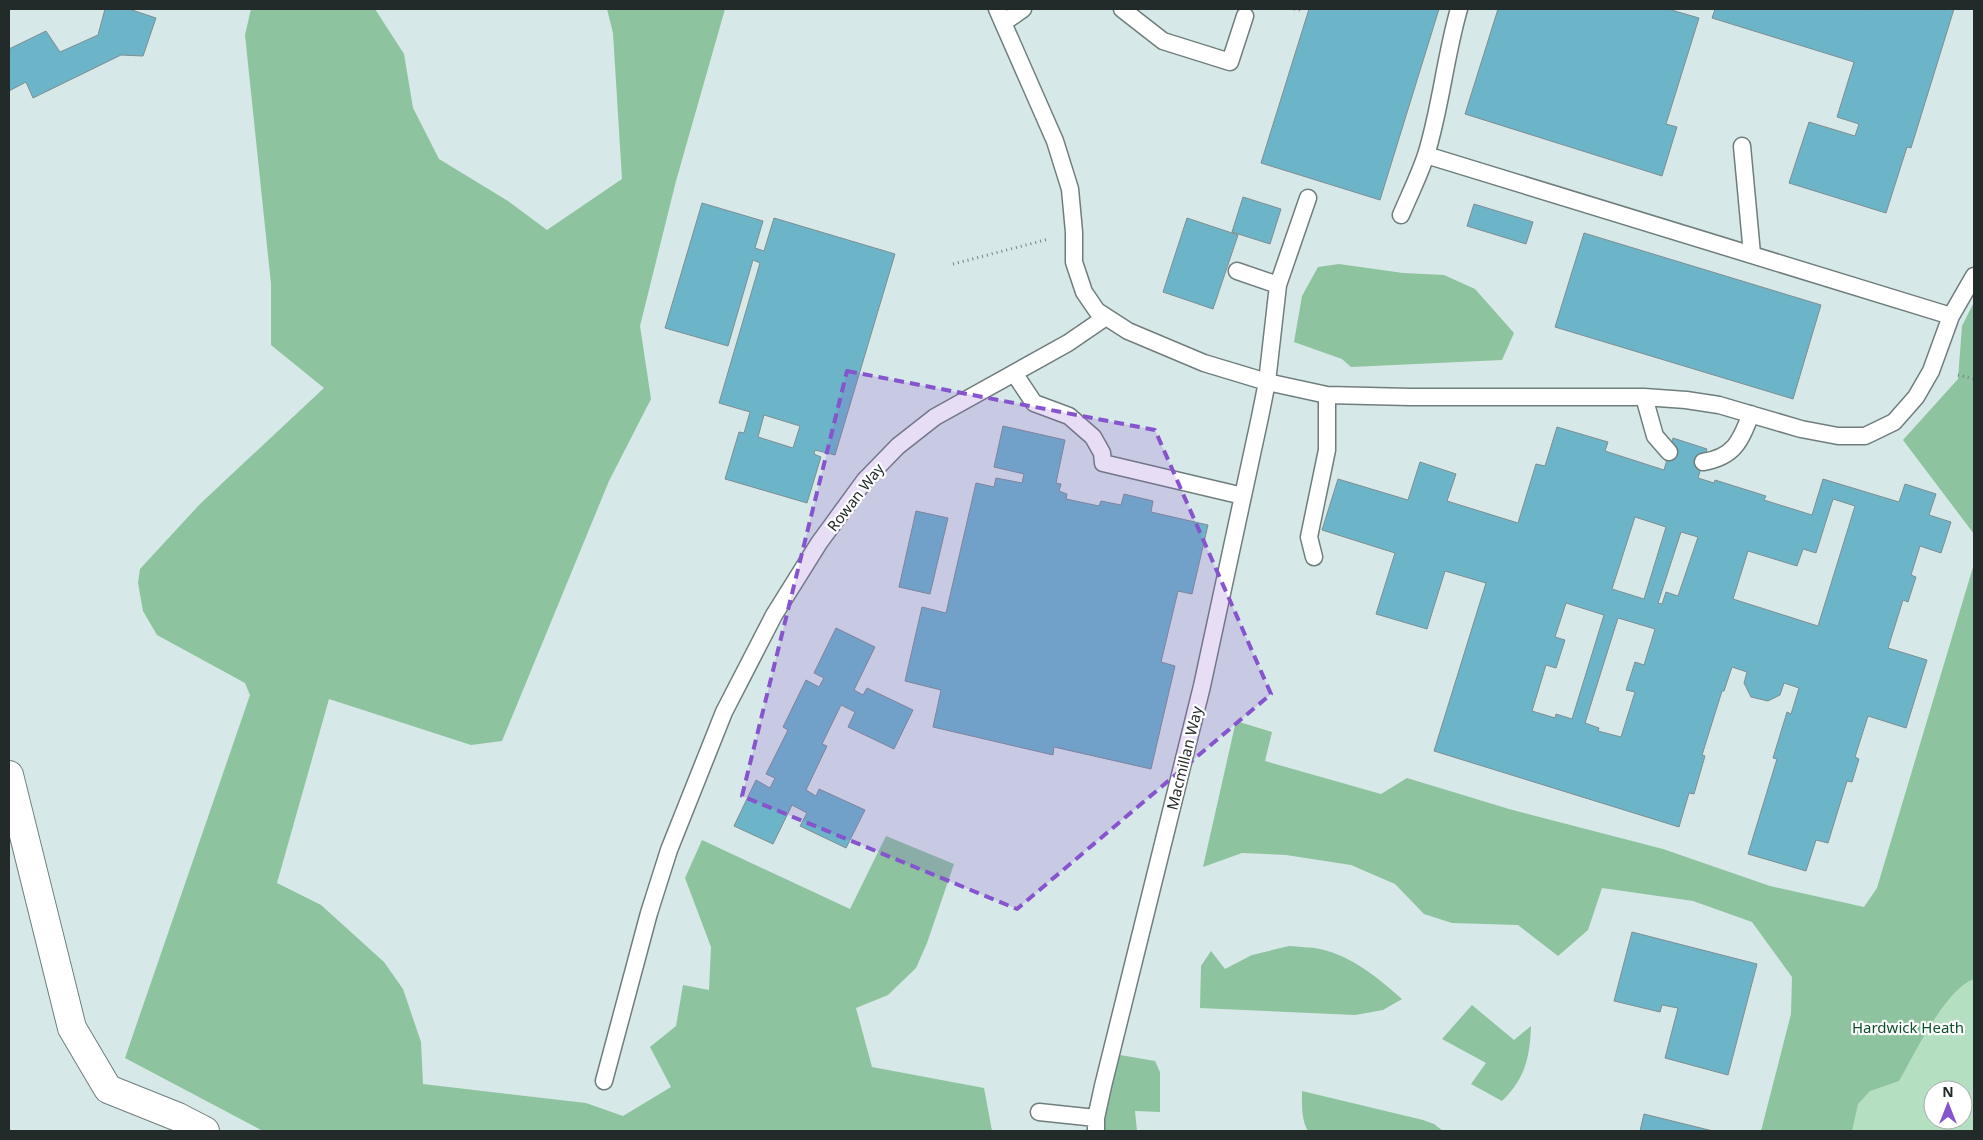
<svg xmlns="http://www.w3.org/2000/svg" width="1983" height="1140" font-family="'Noto Sans',sans-serif">
<style>
.green{fill:#b5dfc1;fill-rule:evenodd}
.forest{fill:#8dc39e}
.building{fill:#6cb4c8;stroke:#7f8e92;fill-rule:evenodd}
.lines{fill:none;stroke-linecap:round;stroke-linejoin:round}
.service-casing{stroke:#6f7e7d;stroke-width:19}
.minor-casing{stroke:#6f7e7d;stroke-width:30}
.path{stroke:#758181;stroke-width:3;stroke-dasharray:1 4;stroke-linecap:butt}
.service{stroke:#fff;stroke-width:16}
.minor{stroke:#fff;stroke-width:28}
.marked{fill:#8654cd;fill-opacity:0.2;stroke:#8654cd;stroke-width:4;stroke-dasharray:10 6;stroke-linejoin:round}
.labels{text-anchor:middle;dominant-baseline:central;stroke-width:4.5;stroke-linejoin:round;paint-order:stroke}
.street-label{font-size:15px;fill:#232a2a;stroke:#fff}
.park-label{font-size:15px;fill:#0f4f2c;stroke:#fff}
</style>
<rect width="100%" height="100%" fill="#d7e8e8"/>
<path class="green" d="M1974 564V1131H1810L1877 888ZM1933 1090H1963V1120H1933Z"/>
<path class="forest" d="M251 9H375L404 54 413 108 439 159 508 201 547 230 622 179 613 33 607 9H725L676 181 640 326 651 399 609 481 502 741 471 745 329 699 277 883 321 905 384 962 403 989 421 1042 423 1084 586 1103 623 1116 671 1087 650 1047 676 1026 683 985 709 990 711 947 685 878 702 840 850 909 886 836 954 864 927 943 916 968 888 995 856 1008 872 1067 984 1088 992 1131H263L125 1058 250 695 245 683 157 635 143 611 138 583 140 569 200 504 324 388 271 345V284L245 35Z
M1339 264 1403 273 1444 275 1475 289 1514 333 1502 360 1351 367 1342 359 1294 342 1302 296 1318 267Z
M1974 302V534L1903 440 1958 379 1962 326Z
M1974 564V979C1946 988 1914 1055 1899 1081L1870 1091 1858 1104 1852 1131H1761L1791 1014 1792 977 1752 922 1693 901 1602 888 1588 930 1558 956 1518 925 1452 923 1424 914 1395 884 1351 865 1286 855 1242 853 1203 867 1236 721 1272 732 1265 761 1381 794 1407 778 1509 809 1663 849 1770 886 1864 907 1877 888Z
M1289 946C1299 947 1310 947 1320 949 1352 956 1378 978 1402 999L1383 1010 1355 1015 1200 1008 1201 966 1211 951 1225 969 1252 955Z
M1472 1005 1514 1040 1531 1026C1530 1057 1525 1079 1502 1101L1471 1084 1486 1063 1442 1039Z
M1120 1055 1155 1061 1160 1072V1112L1135 1111 1137 1131H1105L1104 1112Z
M1302 1091 1423 1120 1434 1124 1443 1131H1308C1301 1119 1302 1104 1302 1091Z"/>
<path class="building" d="M105 9H129L156 18 143 56 121 55 33 98 26 82 9 91V49L46 31 60 52 98 35Z
M1309 9H1439L1380 200 1261 163Z
M1498 9H1668L1699 18 1666 124 1677 127 1662 176 1465 114Z
M1715 9H1865L1870 10V9H1954L1911 148 1907 147 1886 213 1789 183 1809 122 1855 136 1859 124 1837 117 1854 62 1712 18Z
M1243 197 1281 209 1270 244 1232 232Z
M702 203 763 221 755 248 764 251 774 218 895 254 835 455 815 450 814 454 821 457 807 503 725 479 739 432 744 433 750 412 719 403 760 263 753 260 728 346 665 328ZM764 415 800 426 793 448 758 437Z
M1474 204 1533 222 1526 244 1467 226Z
M1187 218 1238 235 1213 309 1163 292Z
M1584 233 1821 305 1793 399 1555 327Z
M1003 426 1065 440 1056 483 1061 484 1059 491 1067 494 1066 499 1099 506 1101 501 1121 505 1124 494 1153 501 1151 512 1208 525 1192 594 1178 591 1161 662 1175 666 1151 769 1054 747 1053 755 933 727 941 690 905 681 922 607 946 613 976 483 994 487 996 478 1022 483 1024 474 994 467Z
M1557 427 1608 442 1605 451 1664 470 1673 438 1707 449 1698 478 1714 483 1715 480 1766 496 1764 500 1812 515 1823 479 1899 502 1905 484 1936 494 1929 515 1951 522 1941 553 1920 546 1911 575 1916 577 1908 602 1903 600 1888 648 1927 660 1906 728 1868 716 1855 757 1859 759 1852 782 1847 781 1828 843 1816 840 1806 871 1748 854 1777 759 1773 758 1787 712 1791 714 1799 688 1784 683 1780 695 1768 701 1751 697 1744 683 1747 672 1732 667 1724 691H1722L1702 755 1705 756 1694 794 1689 793 1679 827 1434 751 1486 583 1445 571 1427 629 1376 614 1395 553 1322 530 1338 479 1408 500 1420 462 1456 474 1447 501 1518 523 1536 464 1545 466ZM1833 499 1855 506 1818 626 1733 599 1748 551 1797 566 1803 549 1816 553ZM1635 517 1666 527 1644 599 1612 589ZM1681 532 1698 537 1678 596 1666 592 1662 604 1658 603ZM1566 603 1604 615 1572 719 1556 714 1555 718 1532 711 1546 665 1556 668 1565 640 1555 637ZM1618 618 1655 629 1644 665 1635 662 1626 690 1635 692 1621 737 1598 731 1599 728 1585 723Z
M916 511 948 518 930 594 899 587Z
M836 628 875 647 854 690 863 695 867 688 913 710 894 749 848 727 855 712 841 705 822 744 827 746 806 790 816 796 819 789 865 810 846 848 800 826 807 813 792 805 773 844 734 826 756 780 770 788 775 778 766 774 788 730 783 727 806 680 819 687 824 678 814 673Z
M1632 932 1757 964 1728 1075 1665 1058 1678 1008 1662 1005 1660 1012 1614 1001Z
M1644 1114 1713 1131H1640Z"/>
<g class="lines">
<defs>
<path id="service" d="M997 9 1055 141 1070 189 1074 232V262L1084 292 1097 311 1128 331 1204 363 1267 382 1327 395 1410 397H1644L1686 400 1719 405 1801 429 1838 436H1865L1894 422 1916 397 1931 371 1951 316 1974 276
M1122 9 1163 41 1230 62 1245 16
M1003 23 1023 9
M1742 146 1752 254
M1426 155 1951 316
M1401 215C1409 196 1419 176 1426 155 1441 107 1445 57 1459 9
M1237 271 1278 285
M1014 373 1034 403 1069 416 1093 437 1102 453 1103 463 1243 496
M1644 397 1655 436 1669 452
M1703 462C1734 457 1740 442 1751 414
M1314 557 1309 537 1327 450V395
M604 1081 649 913 669 850 724 712 774 615 819 543 865 480 898 446 935 417 1068 343 1106 317
M1039 1112 1096 1118
M1096 1131V1118L1103 1086 1202 686 1260 417 1267 382 1278 285 1308 198"/>
<path id="minor" d="M9 775 72 1028 108 1089 178 1117 205 1131"/>
</defs>
<use href="#service" class="service-casing"/>
<use href="#minor" class="minor-casing"/>
<path class="path" d="M1294 9 1300 10V9
M953 264 1049 239
M1958 375 1974 379"/>
<use href="#service" class="service"/>
<use href="#minor" class="minor"/>
</g>
<path class="marked" d="M847 371 1155 430 1271 694 1017 909 742 796Z"/>
<g class="labels">
<g class="street-label">
<text transform="translate(855 497) rotate(-52)">Rowan Way</text>
<text transform="translate(1184 758) rotate(-76)">Macmillan Way</text>
</g>
<g class="park-label">
<text x="1908" y="1027">Hardwick Heath</text>
</g>
</g>
<rect width="1983" height="1140" fill="none" stroke="#232a2a" stroke-width="20"/>
<g transform="translate(1948 1105)"><circle r="24" fill="#ffffff" stroke="#a7aaaa"/>
<path d="M0-4L9 19L0 12L-9 19Z" fill="#8654cd"/>
<text y="-8" font-size="14" font-weight="bold" text-anchor="middle" fill="#232a2a">N</text>
</g>
</svg>
